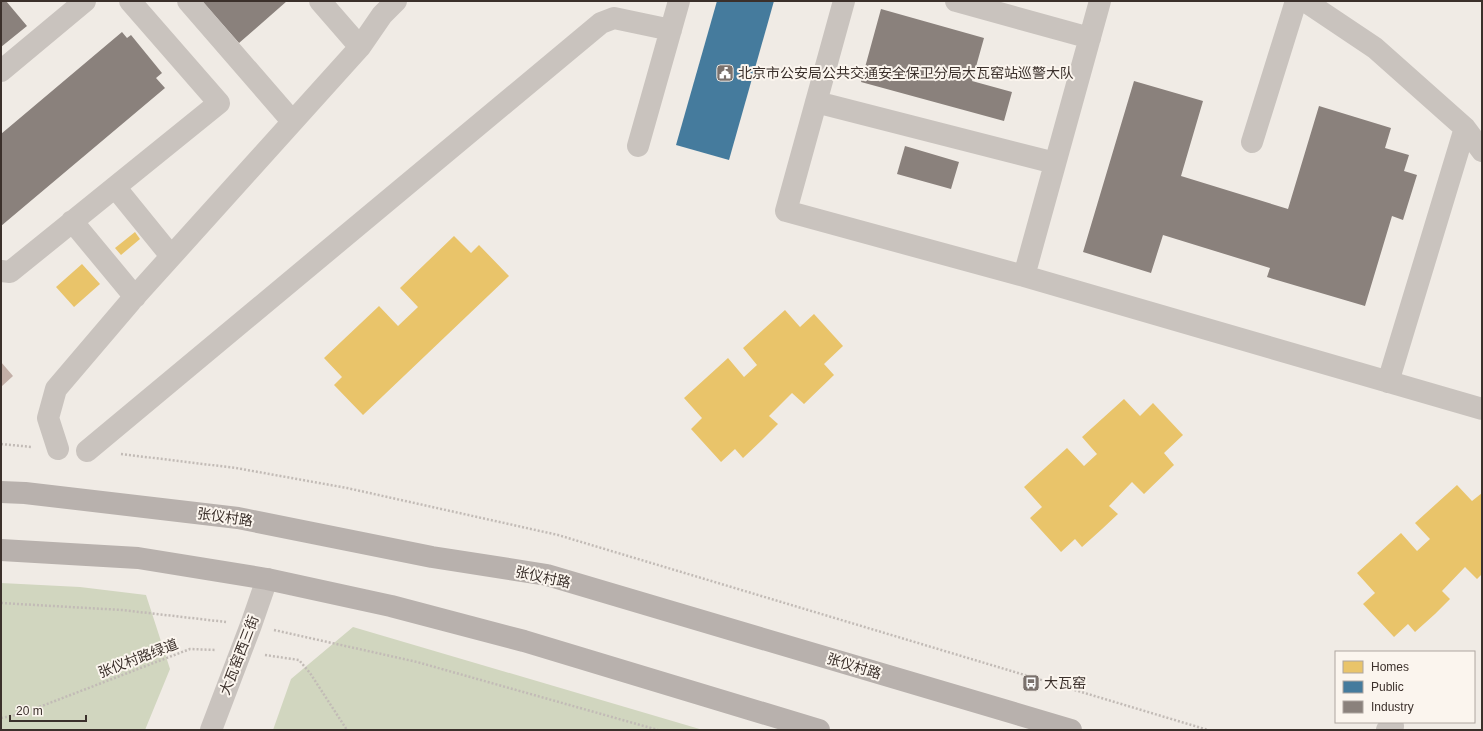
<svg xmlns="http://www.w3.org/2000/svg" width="1483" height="731" font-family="Helvetica,'Noto Sans SC',sans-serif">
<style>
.green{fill:#d1d6bf}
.homes{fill:#e9c46a}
.public{fill:#457b9d}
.industry{fill:#8a817c}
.building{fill:#c3afa7}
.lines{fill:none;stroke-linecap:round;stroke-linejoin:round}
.path{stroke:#c2bbb6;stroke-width:2.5;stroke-dasharray:2 2;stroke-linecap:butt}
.minor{stroke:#c9c3be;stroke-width:22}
.major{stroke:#b8b1ad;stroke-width:22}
.labels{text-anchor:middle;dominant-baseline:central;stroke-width:4;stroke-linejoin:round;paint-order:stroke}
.poi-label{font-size:14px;fill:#3b302b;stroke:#fbf5ee;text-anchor:start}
.street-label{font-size:14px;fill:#3b302b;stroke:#fbf5ee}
</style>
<rect width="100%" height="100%" fill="#f0ebe5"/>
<path class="green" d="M1 583 80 587 146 595 170 669 145 730H1Z
M353 627 703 730H273L291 679Z"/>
<path class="homes" d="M135 232 140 239 121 255 115 248Z
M454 236 471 253 479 245 509 276 363 415 334 385 342 377 324 358 379 306 398 326 418 307 400 288Z
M82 264 100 284 74 307 56 287Z
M785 310 800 327 814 314 843 346 824 364 834 375 804 404 792 393 769 416 778 424 762 440 743 458 735 449 721 462 691 429 702 418 684 398 728 358 744 377 757 365 743 348Z
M1124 399 1140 416 1153 403 1183 435 1164 453 1174 465 1144 494 1132 482 1109 506 1118 514 1102 529 1082 547 1075 539 1061 552 1030 518 1042 507 1024 487 1067 448 1084 466 1097 454 1082 437Z
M1457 485 1472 501 1482 493V574L1477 579 1465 567 1442 591 1450 599 1435 614 1415 632 1408 624 1394 637 1363 604 1375 593 1357 573 1401 533 1417 551 1430 539 1415 523Z"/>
<path class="public" d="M717 1H774L729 160 676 145Z"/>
<path class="industry" d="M1 1H6L27 26 1 47Z
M202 1H287L239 43Z
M881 9 984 38 972 81 1012 92 1004 121 861 82Z
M122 32 127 38 131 35 162 73 156 78 165 88 1 226V134Z
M1134 81 1203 101 1181 176 1288 209 1319 106 1391 128 1385 148 1409 155 1404 171 1417 175 1403 220 1392 216 1365 306 1267 277 1270 268 1163 235 1151 273 1083 252Z
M905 146 959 162 951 189 897 174Z"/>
<path class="building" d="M1 362 13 376 1 387Z"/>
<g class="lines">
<path class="path" d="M1 444 32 447
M121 454 236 468 347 488 558 535 1208 730
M1 603 122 610 226 622
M274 630 417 662 658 730
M265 655 299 660 310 673 347 730
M1 718 21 714 190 649 216 650"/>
<path class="minor" d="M188 1 292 121
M844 1 786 211 1024 276
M956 1 1090 38
M1100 1 1024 276 1482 409
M1305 1 1375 48 1465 128 1482 151
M360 47 382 15 396 1
M1 71 85 1
M816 102 1055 163
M1252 142 1296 1
M638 146 679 1
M115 187 171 256
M72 221 135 297
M1 271 10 272 219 103 130 1
M1388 382 1465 128
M58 449 48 418 56 389 131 301 360 47 320 1
M87 451 601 23 614 18 671 30
M211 730 251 625 267 579
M1387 730 1393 726"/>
<path class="major" d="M1 492 25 493 238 518 432 557 547 575 1071 730
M1 550 138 558 267 579 391 606 524 641 819 730"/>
</g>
<defs>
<symbol id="civic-square" viewBox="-11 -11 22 22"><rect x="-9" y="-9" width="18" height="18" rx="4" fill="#7a716c" stroke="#fbf5ee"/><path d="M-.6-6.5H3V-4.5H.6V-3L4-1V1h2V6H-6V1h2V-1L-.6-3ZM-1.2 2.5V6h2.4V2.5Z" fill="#fff"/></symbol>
<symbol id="bus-square" viewBox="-11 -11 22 22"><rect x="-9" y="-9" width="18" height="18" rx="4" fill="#7a716c" stroke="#fbf5ee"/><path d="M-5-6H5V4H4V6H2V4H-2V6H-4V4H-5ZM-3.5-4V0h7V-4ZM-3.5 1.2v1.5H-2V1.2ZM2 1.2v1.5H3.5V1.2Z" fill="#fff"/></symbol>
</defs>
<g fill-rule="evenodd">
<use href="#civic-square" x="715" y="63" width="20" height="20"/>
<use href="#bus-square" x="1021" y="673" width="20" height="20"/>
</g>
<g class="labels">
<g class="poi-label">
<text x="738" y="73">北京市公安局公共交通安全保卫分局大瓦窑站巡警大队</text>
<text x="1044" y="683">大瓦窑</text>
</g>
<g class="street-label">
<text transform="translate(225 517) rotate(8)">张仪村路</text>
<text transform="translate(543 577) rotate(12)">张仪村路</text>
<text transform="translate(239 655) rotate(-69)">大瓦窑西三街</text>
<text transform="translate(138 658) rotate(-21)">张仪村路绿道</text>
<text transform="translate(854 666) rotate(17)">张仪村路</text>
</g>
</g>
<rect width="1483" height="731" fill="none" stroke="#3b302b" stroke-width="4"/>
<rect x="1335" y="651" width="140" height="72" fill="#fbf5ee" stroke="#aea6a0"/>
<rect x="1343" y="661" width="20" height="12" fill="#e9c46a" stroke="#aea6a0"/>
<text x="1371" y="671" font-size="12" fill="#3b302b">Homes</text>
<rect x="1343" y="681" width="20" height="12" fill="#457b9d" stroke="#aea6a0"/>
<text x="1371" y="691" font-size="12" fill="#3b302b">Public</text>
<rect x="1343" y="701" width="20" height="12" fill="#8a817c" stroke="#aea6a0"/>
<text x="1371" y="711" font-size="12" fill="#3b302b">Industry</text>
<path d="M10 715v6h76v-6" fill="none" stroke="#3b302b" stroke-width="2"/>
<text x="16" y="715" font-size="12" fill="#3b302b" stroke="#fbf5ee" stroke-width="3" paint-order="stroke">20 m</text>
</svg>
